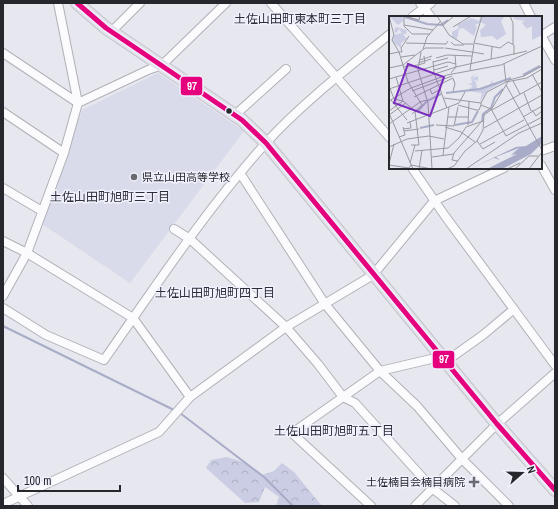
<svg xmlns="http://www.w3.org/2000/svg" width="558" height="509" font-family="'Archivo Narrow','Noto Sans JP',sans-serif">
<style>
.built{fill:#d9dbea}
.forest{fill:url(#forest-crowns)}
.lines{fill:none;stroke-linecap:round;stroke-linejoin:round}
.stream{stroke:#a9acc8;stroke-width:2}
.minor-casing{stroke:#b0b1b6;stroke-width:10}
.highway-casing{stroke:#c3c3c7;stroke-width:14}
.minor{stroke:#fbfbfd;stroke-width:8}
.highway{stroke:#e2e3ed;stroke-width:12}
.bus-1-casing{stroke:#f0f1fd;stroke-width:8}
.bus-1{stroke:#e5007d;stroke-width:5}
.bus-dot{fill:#26272c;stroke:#f0f1fd;stroke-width:1.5}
.poi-dot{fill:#696a70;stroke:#f0f1fd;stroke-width:1.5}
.labels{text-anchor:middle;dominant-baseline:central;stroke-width:3;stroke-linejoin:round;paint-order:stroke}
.poi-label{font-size:11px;fill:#26272c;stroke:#f0f1fd;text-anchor:start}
.neighbourhood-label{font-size:12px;fill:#2c2d38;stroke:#f0f1fd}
.inset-river{fill:none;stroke:#a9acc8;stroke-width:2}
.inset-road{fill:none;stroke:#999aa1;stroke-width:1}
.view{fill:#7b2cbf;fill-opacity:0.15;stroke:#7b2cbf;stroke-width:2}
.inset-edge{fill:none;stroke:#26272c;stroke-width:2}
.line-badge{stroke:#f0f1fd;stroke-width:1.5}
.badge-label{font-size:11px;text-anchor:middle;font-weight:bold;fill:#fff}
</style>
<defs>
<pattern id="forest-crowns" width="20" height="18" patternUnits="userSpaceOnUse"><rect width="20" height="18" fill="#cacde3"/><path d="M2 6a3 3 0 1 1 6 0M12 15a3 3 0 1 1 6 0" fill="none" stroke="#adb0c3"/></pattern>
</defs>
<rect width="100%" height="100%" fill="#e6e7ef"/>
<path class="built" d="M158 73 244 131 130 283 42 224 82 110Z"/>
<path class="forest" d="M227 457 243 462 262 475 274 471 282 463 294 472 322 506H276L279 497 265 487 259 502 245 503 206 468 211 460Z"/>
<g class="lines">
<path class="stream" d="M3 326 176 411
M180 413 264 477 293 506"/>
<defs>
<path id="minor" d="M271 3 390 138
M420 3 431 17
M524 3 531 17
M412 17 431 3
M112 31 140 3
M541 35 555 60
M541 36 555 27
M3 53 78 103 148 70 162 65 226 3
M3 112 64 153
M235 115 286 69
M541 151 555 146
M541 165 555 190
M412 168 445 216 555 365
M240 173 325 304 380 371 417 406 462 459 509 506
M3 188 42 211
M174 229 190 239 286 327 318 364 343 397 355 403 432 488 455 506
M3 241 27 253 133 318 190 397
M3 296 27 253 64 153 78 103 58 3
M3 308 46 335 104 360C155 287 205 211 265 144 301 104 348 68 390 34
M3 478 28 506
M3 504 159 432 190 397 286 327 373 275 434 201 504 168
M371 506 292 433 380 371 431 359 445 362 483 335 514 309
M415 506 497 424 555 373"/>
<path id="highway" d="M77 3 106 28 242 120 266 143 497 424 555 490"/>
</defs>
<use href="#minor" class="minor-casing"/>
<use href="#highway" class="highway-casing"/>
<use href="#minor" class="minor"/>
<use href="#highway" class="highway"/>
<defs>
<path id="bus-1" d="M77 3 106 28 242 120 266 143 497 424 555 490"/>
</defs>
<use href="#bus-1" class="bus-1-casing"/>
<use href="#bus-1" class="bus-1"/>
</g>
<circle class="bus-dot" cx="229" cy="111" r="3.5"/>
<g class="poi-dot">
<circle cx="134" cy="177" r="4"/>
<path d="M472 476h4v4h4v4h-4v4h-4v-4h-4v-4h4z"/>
</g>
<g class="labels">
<g class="poi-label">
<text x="142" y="177">県立山田高等学校</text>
<text x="465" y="482" text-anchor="end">土佐楠目会楠目病院</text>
</g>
<g class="neighbourhood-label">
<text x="300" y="19">土佐山田町東本町三丁目</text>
<text x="110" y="197">土佐山田町旭町三丁目</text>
<text x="215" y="293">土佐山田町旭町四丁目</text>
<text x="334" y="431">土佐山田町旭町五丁目</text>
</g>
</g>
<g transform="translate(389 16)">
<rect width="153" height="153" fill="#e6e7ef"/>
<path d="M0 0H13L14 5 9 9ZM92 0H116L112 5 117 18 108 24 103 20 92 21 91 14 97 9 92 6 86 9 88 11 85 20 74 12 70 13 68 23 63 21V16L70 12 68 9 82 2 90 5ZM124 0H153V19L143 24V10L137 13 139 7 137 12 133 7 136 5 125 3ZM7 11 18 14 17 18H14L18 23 12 27V32L4 26 5 19 13 17 10 13 7 17 5 14ZM87 57 83 62 89 60V65L83 63 87 66 88 73 101 69 103 64 104 68 117 64 98 75 91 86 93 77 78 75 84 70 79 68 83 67 82 61Z" fill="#cacde3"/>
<path d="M153 120V127L142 138 115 152 98 153 128 138 122 139 130 132 107 141 111 144 105 142 81 153 127 131 137 130Z" fill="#a9acc8"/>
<path class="inset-river" d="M13 0 38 8 52 9 59 4M134 59 151 50M91 73 122 62M57 77 91 73M28 96 38 85 52 78M93 106 94 98 102 92 106 81 114 73M66 109 83 106 89 95M31 112 45 109"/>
<path class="inset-road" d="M0 0 5 19 3 24 10 36M15 0 30 4 31 0M48 0 60 19 74 28H85L81 54M121 0 124 7V28M15 2V10L23 18H41M15 9 44 14M53 10 65 0M64 11 82 0M62 26 65 29H75M17 27 57 28 59 25M85 27 111 32 119 26 125 29V39M85 27 93 0M56 32 83 36M34 33 38 21 51 6M10 36H13L12 32 20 20M32 36 29 54 39 87 43 153M83 36 95 38M0 38 10 36 19 66 33 89 23 98M12 41 26 39M47 42 58 39 83 40M102 43 103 31M31 44 43 40M44 45 45 57 58 92M44 46 59 42M29 47 42 43M115 48 117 66 138 62 153 53M29 49 36 47 35 40M14 51 29 49M0 52 14 49 36 32H55M45 54 59 50M62 57 67 51 66 39M143 58 153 76M0 63 59 46 67 48M124 65 131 78M117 69 153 134M0 70 5 83 14 85 26 95 30 129H22M0 73 67 51 138 35M41 73 43 78 52 73M23 75 63 60M64 75 66 68 64 62M135 77 142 95M25 81 64 62M55 82 92 87V89L102 93 117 120 153 101M2 84 18 104M0 85 22 72 58 59 112 49 153 30M92 87 98 76 117 66M69 89 87 94H90L92 89M103 94 153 66M143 94 147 100 153 95M0 95 14 85 7 61M0 97 24 153M0 99 17 87M59 101H79M134 101 153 90M18 107 70 87 76 76M0 108 31 86 38 84M47 109 65 110 69 91M79 109 80 86M56 111 72 116 86 126M95 112 153 79M14 113 22 112 21 106M15 115 30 113M10 121 16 119 14 111M88 125 94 133 106 126M91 128 135 104M0 131 18 123 40 120 55 123M26 135 59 132 70 122 77 111 94 105M54 139 60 91M43 141 65 138M69 145 63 144 65 137 93 105M21 147 26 129M0 148 5 128M0 149 20 152 22 149 43 153M30 153 33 134M58 153 65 150 76 135 88 125 94 114 95 99 102 94 120 64 135 60 153 50M77 153 130 117 153 107M118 153 131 147M126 153 140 140H149M140 153 153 136"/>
<path class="view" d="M19 48 55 61 41 100 5 87Z"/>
<rect width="153" height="153" class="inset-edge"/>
</g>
<g class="line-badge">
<rect x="180" y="76" width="23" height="20" rx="4" fill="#e5007d"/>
<rect x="432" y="350" width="23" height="19" rx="4" fill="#e5007d"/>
</g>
<g class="badge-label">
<text x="192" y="90">97</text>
<text x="444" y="363">97</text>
</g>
<rect width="558" height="509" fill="none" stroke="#26272c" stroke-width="8"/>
<g transform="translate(522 473) rotate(70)" stroke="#f0f1fd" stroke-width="3" paint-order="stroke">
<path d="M0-3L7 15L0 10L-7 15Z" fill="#26272c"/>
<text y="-6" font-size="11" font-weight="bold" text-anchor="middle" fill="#26272c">N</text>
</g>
<path d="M18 485v6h102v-6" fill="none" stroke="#26272c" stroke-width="2"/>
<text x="24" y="485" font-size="12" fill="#26272c" stroke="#f0f1fd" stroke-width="3" paint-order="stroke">100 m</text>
</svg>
